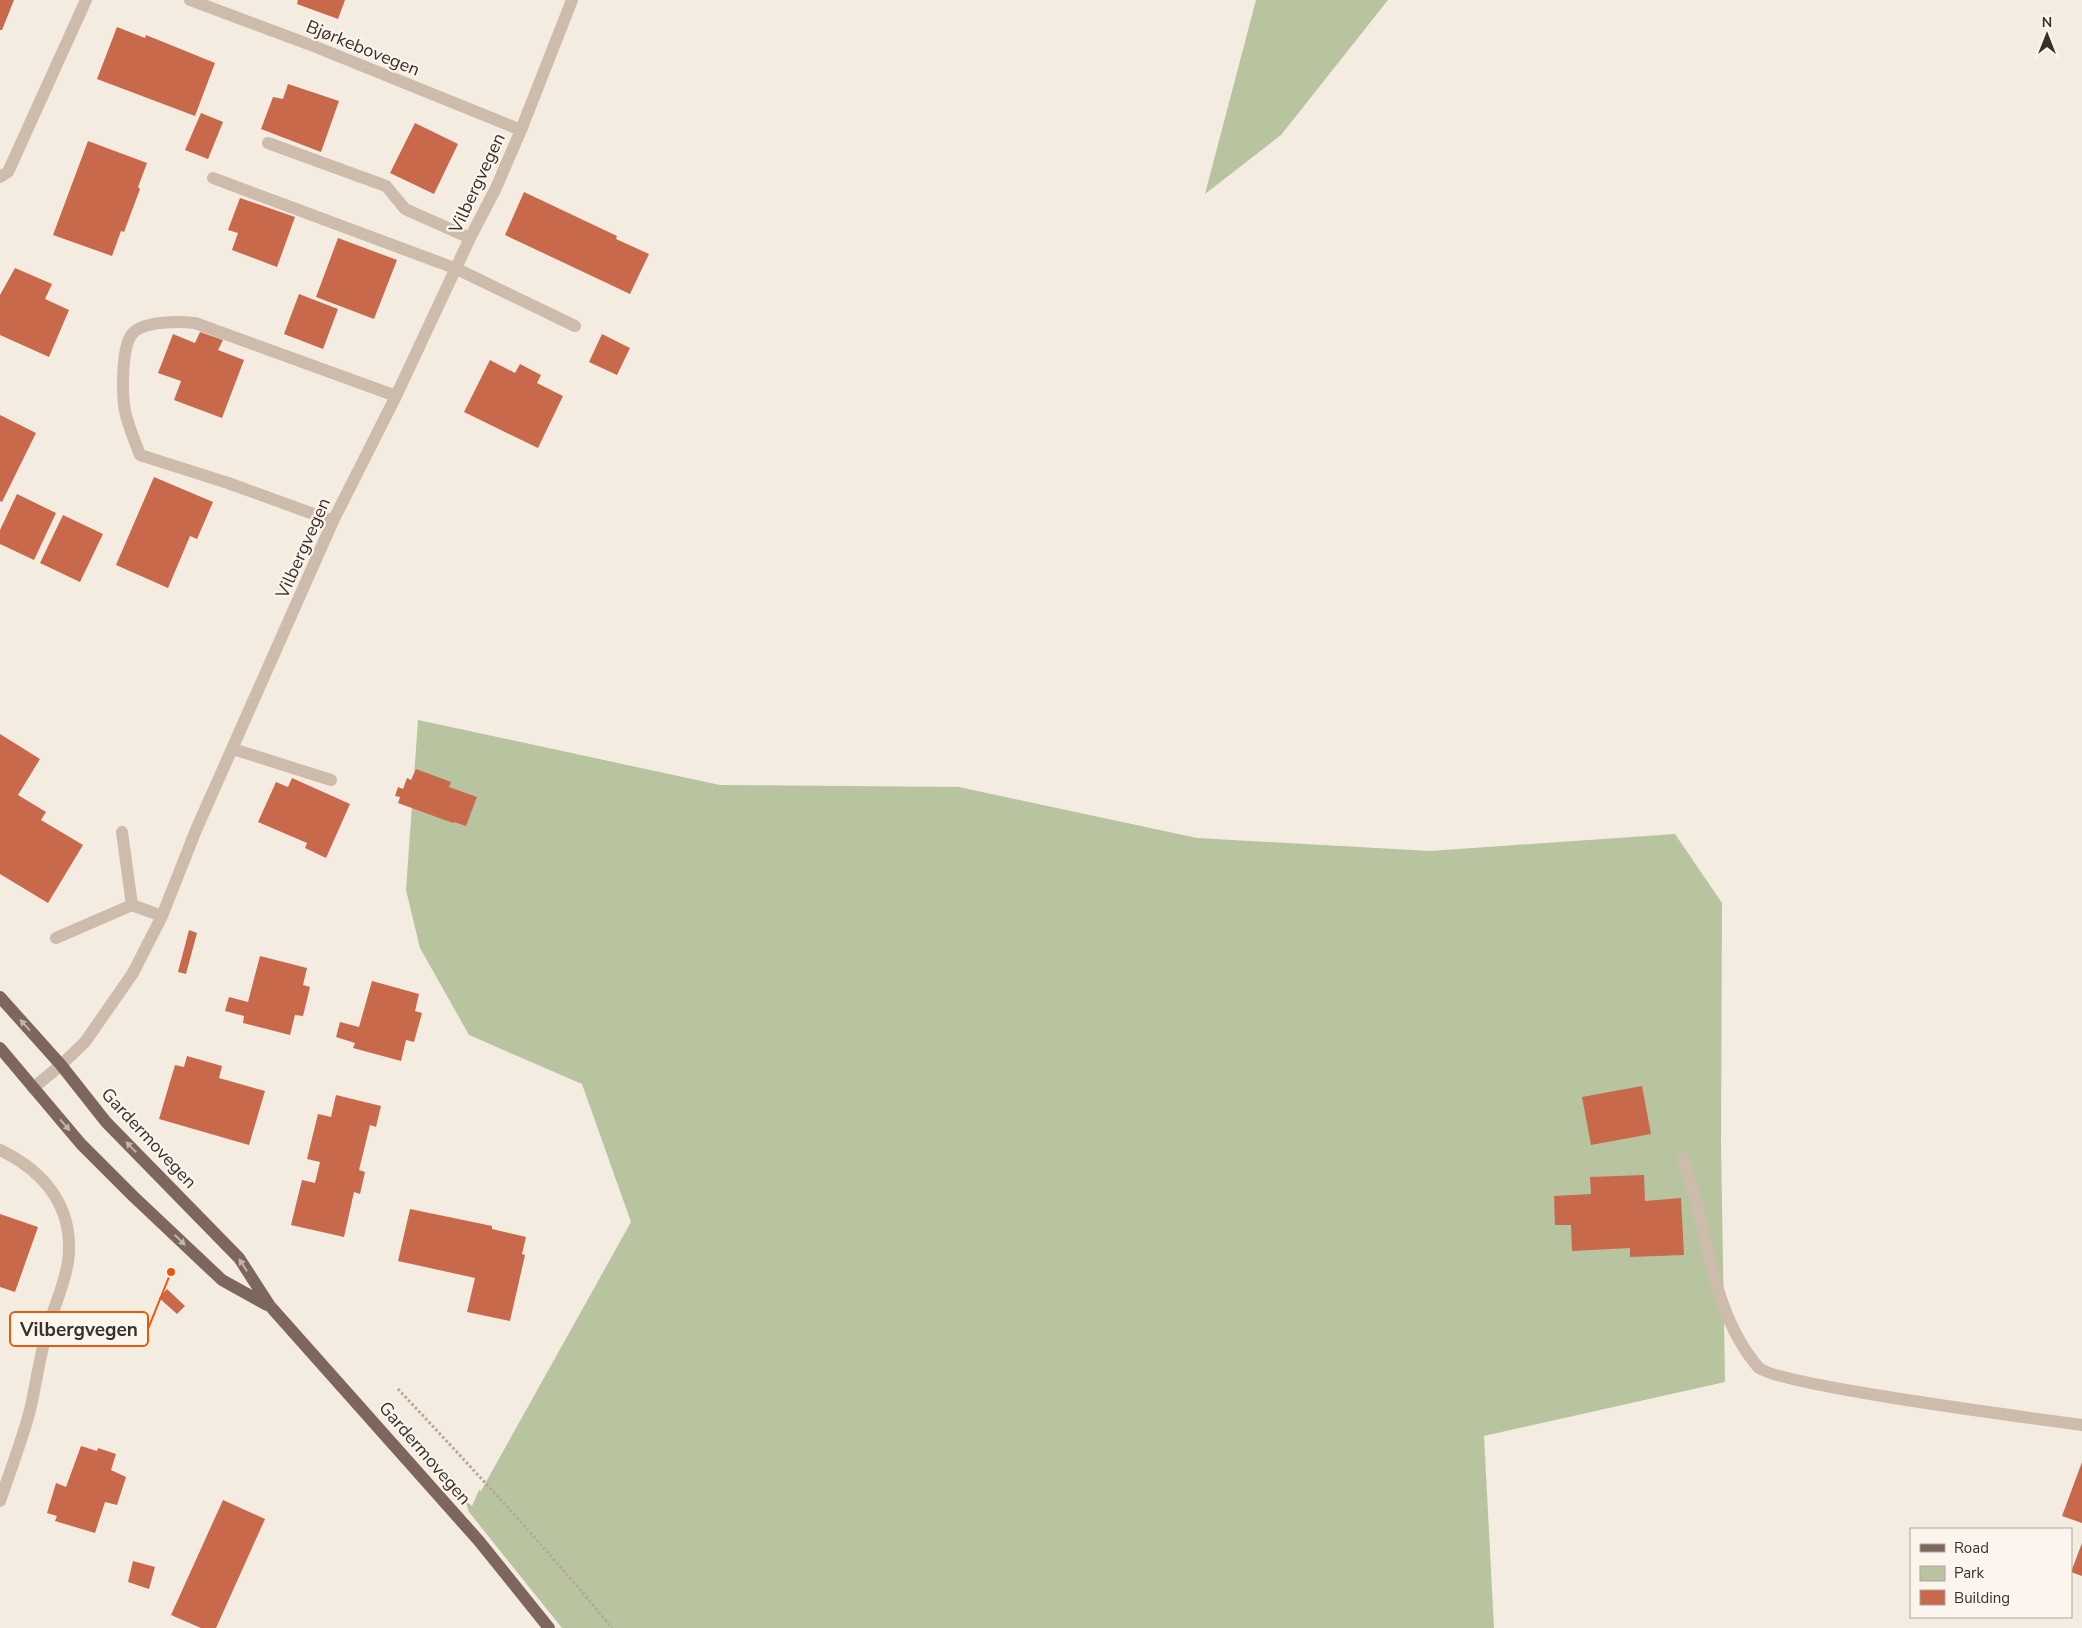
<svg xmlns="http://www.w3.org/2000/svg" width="2082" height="1628" font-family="'Nunito Sans',sans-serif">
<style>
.green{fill:#b8c4a0}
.building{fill:#c8694b}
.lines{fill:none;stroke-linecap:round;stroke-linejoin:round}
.path{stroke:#b9a596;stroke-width:3;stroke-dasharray:2.5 2.5;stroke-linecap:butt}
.minor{stroke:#cdbbac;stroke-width:12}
.major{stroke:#7d675c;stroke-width:12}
.oneway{fill:#c2b5ac}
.labels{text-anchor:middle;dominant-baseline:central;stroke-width:4.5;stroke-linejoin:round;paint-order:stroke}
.street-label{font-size:18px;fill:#3b302b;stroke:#fbf5ee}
.leader{fill:none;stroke:#e8590c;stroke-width:2}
.callout-dot{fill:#e8590c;stroke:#fbf5ee;stroke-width:2}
.callout{fill:#fbf5ee;stroke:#e8590c;stroke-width:2}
.callout-label{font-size:19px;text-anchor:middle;font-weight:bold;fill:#3b302b}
</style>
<rect width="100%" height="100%" fill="#f4ebe1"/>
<path class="green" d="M1256 0H1388L1281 135 1205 194Z
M418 720 720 785 959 787 1197 838 1430 851 1675 834 1722 903 1721 1143 1725 1382 1484 1436 1494 1628H562L469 1512 465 1500 472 1506 479 1490 481 1491 631 1222 582 1084 469 1035 420 948 406 890Z"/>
<path class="building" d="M0 0H14L2 30H0Z
M298 0H345L338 19 297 4Z
M117 27 145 38 146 35 215 63 195 116 97 79Z
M288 84 339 101 321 152 261 129 273 97 283 99Z
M201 113 223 122 208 159 185 150Z
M415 123 458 144 434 194 390 173Z
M88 141 147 163 138 187 140 189 124 232 121 231 112 256 53 235Z
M524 192 617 236 616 239 649 254 630 294 505 235Z
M240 198 295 217 277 267 232 250 238 233 228 230Z
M338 238 397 260 374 319 316 297Z
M15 268 52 284 45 299 69 310 49 357 0 335V295Z
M299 294 338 309 323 349 284 334Z
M200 332 223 340 218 350 244 360 222 418 174 400 181 381 158 373 173 334 195 343Z
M602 334 630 348 617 375 589 362Z
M490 360 515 373 520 364 541 375 537 383 563 396 538 448 464 412Z
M0 415 36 433 2 502 0 501Z
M154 477 213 502 197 539 190 536 168 588 116 565Z
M17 494 56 513 34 560 0 544V530Z
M63 515 103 534 80 582 40 563Z
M0 734 40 759 18 795 46 812 41 820 83 845 48 903 0 874Z
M416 769 451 782 449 787 477 797 466 826 454 822 453 823 398 803 400 797 395 796 398 787 403 789 407 778 411 780Z
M292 778 350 804 326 858 305 848 307 843 258 822 276 782 288 787Z
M189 930 197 933 186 974 178 972Z
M260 956 307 968 303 985 310 987 303 1016 295 1015 290 1035 243 1023 244 1016 225 1011 229 997 248 1002Z
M372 981 419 994 415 1011 422 1013 414 1042 406 1040 401 1061 353 1048 355 1043 336 1037 340 1022 359 1027Z
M187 1056 222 1066 219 1078 265 1091 249 1145 159 1119 175 1065 184 1067Z
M1642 1086 1651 1134 1591 1145 1582 1097Z
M336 1095 381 1106 376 1127 370 1125 359 1170 365 1172 360 1194 354 1192 344 1237 291 1225 302 1180 315 1183 320 1162 307 1159 318 1114 331 1117Z
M1644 1175 1645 1201 1681 1198 1684 1255 1630 1257V1248L1572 1251 1571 1225H1555L1554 1196 1591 1194 1590 1177Z
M410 1209 492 1226V1229L526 1237 522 1254 525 1255 510 1321 467 1312 475 1278 398 1261Z
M0 1214 38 1227 15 1292 0 1287Z
M167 1289 185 1306 177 1314 159 1298Z
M81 1446 97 1451 98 1448 116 1454 111 1470 126 1477 117 1505 105 1502 95 1533 55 1521 57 1516 47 1513 56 1483 66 1487Z
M2082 1462V1523L2062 1516Z
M223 1500 265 1519 216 1628H201L171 1615Z
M2082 1543V1576L2071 1572Z
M133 1561 155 1567 149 1589 128 1582Z"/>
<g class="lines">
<path class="path" d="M398 1389C471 1467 544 1545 612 1628"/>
<path class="minor" d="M190 0 316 47 521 130
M268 143 386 186 405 209 470 238
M0 177 8 172 86 0
M213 178 457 269 575 326
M333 521 228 483 140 455C135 441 128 426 125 411 122 395 121 345 133 333 144 321 180 321 195 323L396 396
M233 749 331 780
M122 832 132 905 162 916
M56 938 132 905
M33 1088 61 1065 85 1042 133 973 162 916 196 830 333 521 396 396 470 238 496 188 521 130 572 0
M0 1150C46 1172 75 1209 68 1262 64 1287 52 1311 46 1335 39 1360 36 1385 30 1410 22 1441 10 1471 0 1501
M1683 1158C1687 1174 1693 1189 1697 1205 1711 1261 1719 1321 1758 1367 1774 1385 2039 1419 2082 1425"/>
<path class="major" d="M0 997 61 1065 106 1122 239 1258 270 1306 479 1541 549 1628
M0 1048 81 1144 133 1196 222 1280 267 1305"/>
</g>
<defs><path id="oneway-solid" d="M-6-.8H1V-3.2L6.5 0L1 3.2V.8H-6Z" transform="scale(1.25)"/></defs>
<g class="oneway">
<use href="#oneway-solid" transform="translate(25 1025) rotate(-132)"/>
<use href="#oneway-solid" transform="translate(65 1125) rotate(49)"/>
<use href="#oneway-solid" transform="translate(131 1147) rotate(-134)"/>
<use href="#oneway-solid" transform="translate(180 1240) rotate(44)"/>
<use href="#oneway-solid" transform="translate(243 1265) rotate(-123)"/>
</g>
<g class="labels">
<g class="street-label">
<text transform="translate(363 48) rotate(22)">Bjørkebovegen</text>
<text transform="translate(477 183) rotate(-65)">Vilbergvegen</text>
<text transform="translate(303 548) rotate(-66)">Vilbergvegen</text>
<text transform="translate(149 1138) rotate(47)">Gardermovegen</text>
<text transform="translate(425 1453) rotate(49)">Gardermovegen</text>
</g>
</g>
<path class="leader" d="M171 1272L148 1329"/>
<circle class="callout-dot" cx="171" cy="1272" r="5"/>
<rect class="callout" x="10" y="1312" width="138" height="34" rx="5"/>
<g class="callout-label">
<text x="79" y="1336">Vilbergvegen</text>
</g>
<rect x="1910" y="1528" width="162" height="90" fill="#fbf5ee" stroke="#aea6a0"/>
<rect x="1920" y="1544" width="25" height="8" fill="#7d675c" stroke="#aea6a0"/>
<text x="1954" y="1553" font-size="15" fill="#3b302b">Road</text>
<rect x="1920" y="1566" width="25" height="15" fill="#b8c4a0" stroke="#aea6a0"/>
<text x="1954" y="1578" font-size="15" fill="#3b302b">Park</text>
<rect x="1920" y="1590" width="25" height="15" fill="#c8694b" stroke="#aea6a0"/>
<text x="1954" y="1603" font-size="15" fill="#3b302b">Building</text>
<g transform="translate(2047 35)" stroke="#fbf5ee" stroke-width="4" paint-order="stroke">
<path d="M0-4L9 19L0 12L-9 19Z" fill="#3b302b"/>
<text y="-8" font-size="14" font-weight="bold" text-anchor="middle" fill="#3b302b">N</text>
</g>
</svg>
